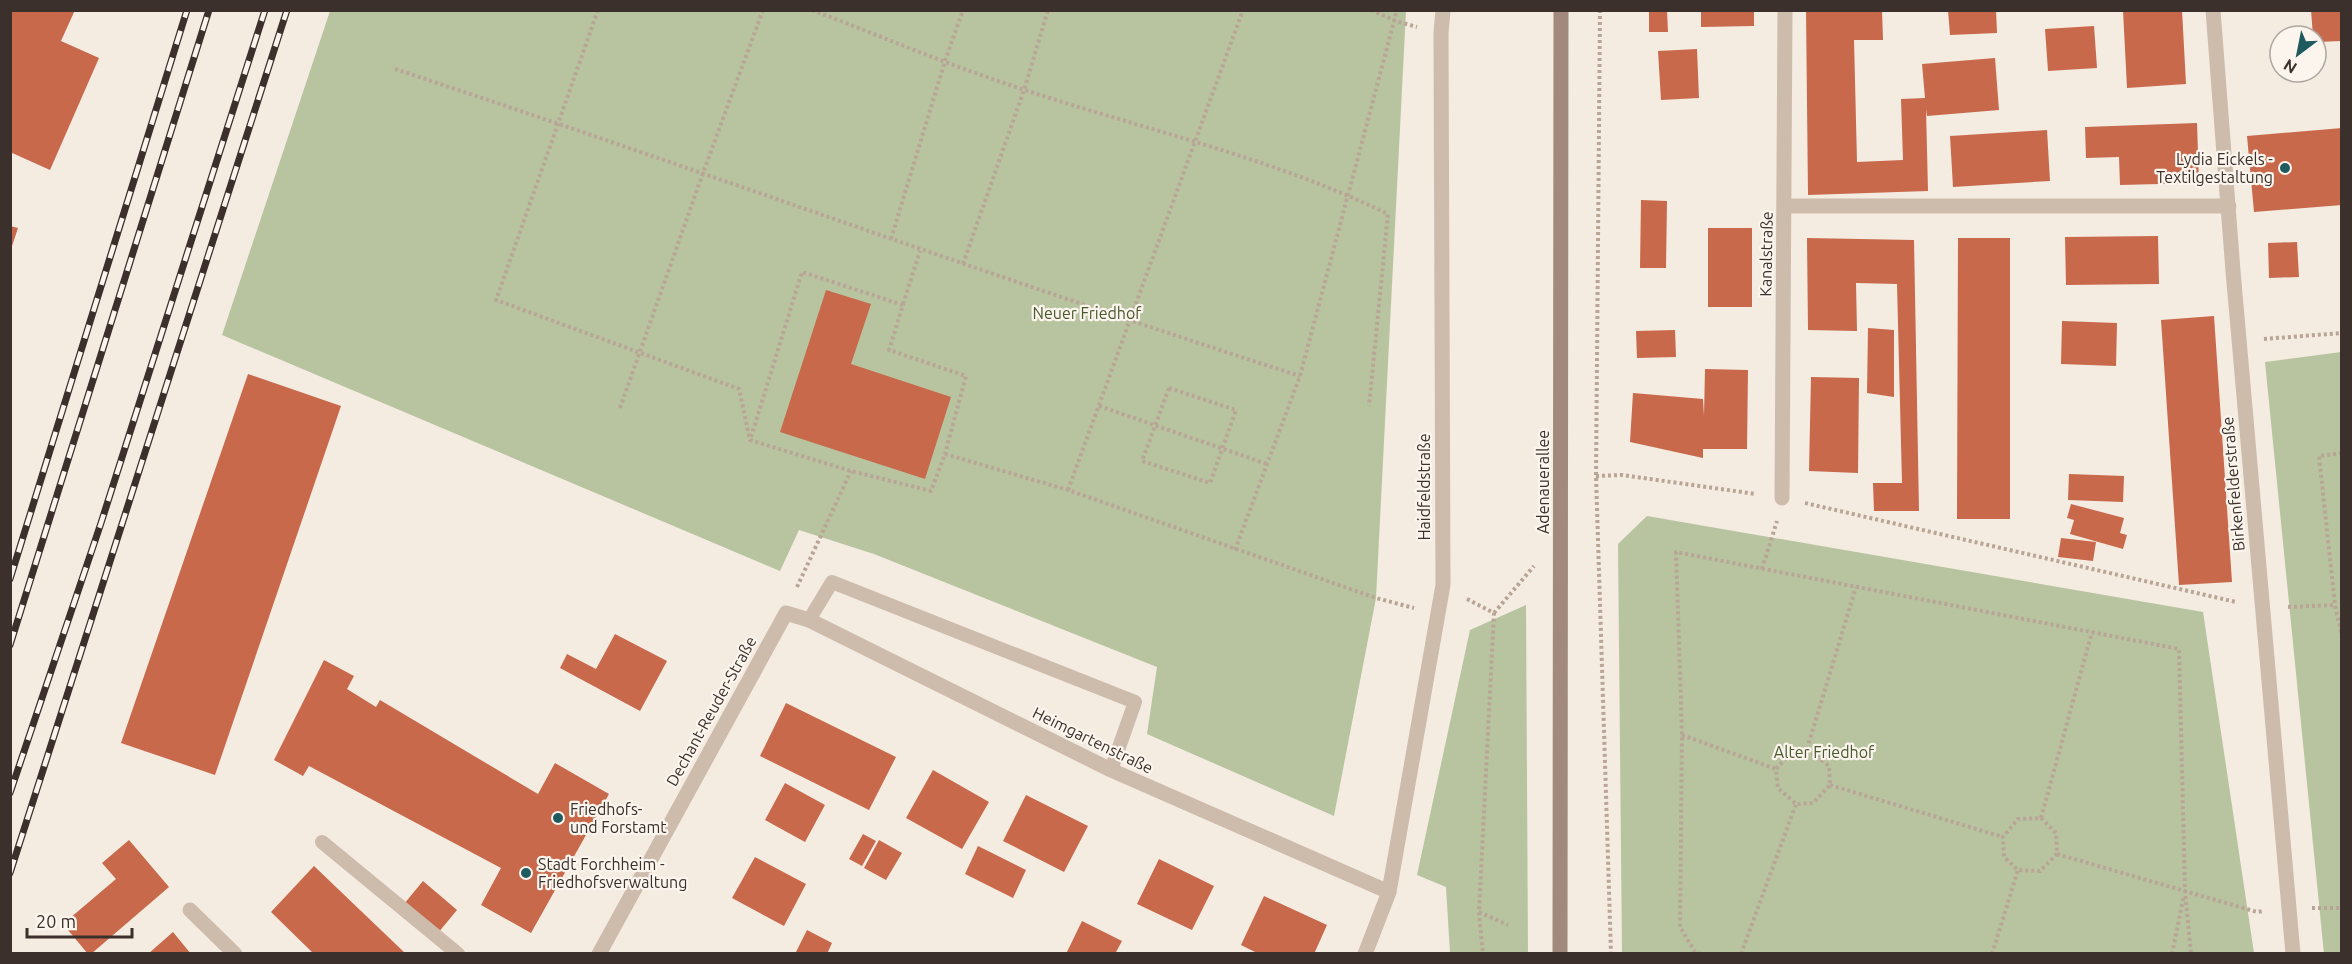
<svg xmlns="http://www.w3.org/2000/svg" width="2352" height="964" font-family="Ubuntu,sans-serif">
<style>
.green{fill:#b8c4a0}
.building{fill:#c8694b}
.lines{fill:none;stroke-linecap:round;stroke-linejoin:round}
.path{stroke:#b9a596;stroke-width:4;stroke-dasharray:3 3;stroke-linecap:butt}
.service{stroke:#cdbbac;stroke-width:14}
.minor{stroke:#cdbbac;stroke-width:15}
.secondary{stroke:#a18a7d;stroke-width:15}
.rail-casing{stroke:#3b302b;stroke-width:7}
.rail{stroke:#fbf5ee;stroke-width:4.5;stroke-dasharray:14;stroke-linecap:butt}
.poi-dot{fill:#1f5a5e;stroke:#fbf5ee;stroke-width:2}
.labels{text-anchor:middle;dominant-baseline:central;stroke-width:4.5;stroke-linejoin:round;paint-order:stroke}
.poi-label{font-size:16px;fill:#3b302b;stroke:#fbf5ee;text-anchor:start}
.street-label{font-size:16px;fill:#3b302b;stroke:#fbf5ee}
.park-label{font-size:16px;fill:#4a5a2e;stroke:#fbf5ee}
</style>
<rect width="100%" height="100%" fill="#f4ebe1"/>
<path class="green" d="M330 11H1406L1376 598 1334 816 1147 734 1157 667 874 554 799 530 780 571 222 335Z
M2341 352 2342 953 2324 954 2265 362Z
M1647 516 2203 612 2254 953H1622L1618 544Z
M1526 605 1528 953H1450L1446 887 1417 875 1470 630Z"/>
<path class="building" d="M10 10H75L61 41 99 58 50 170 10 152Z
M1649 10H1667L1668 32H1649Z
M1701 10H1754V26L1701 27Z
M1806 10H1882L1883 40H1854L1857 162 1903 160 1901 99 1925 98 1922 64 1995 58 1999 110 1927 116 1926 109 1928 191 1808 195Z
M1948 10H1996L1997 33 1950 35Z
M2123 10H2182L2186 84 2127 88Z
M2311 10H2342V41L2316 42V36H2313Z
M2094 26 2097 68 2048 71 2045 29Z
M1697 49 1699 98 1661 100 1658 51Z
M2197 123 2199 183 2120 185 2119 157 2086 158 2085 127Z
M2342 128V205L2254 212 2247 136Z
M2047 130 2050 181 1953 187 1950 136Z
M1641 200 1667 201 1666 268H1640Z
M10 226 18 228 11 249H10Z
M1708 228H1752V307H1708Z
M2158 236 2159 284 2066 285 2065 237Z
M1807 238 1914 240 1919 511H1874L1873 483H1902L1897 284 1856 283 1857 331 1808 330Z
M1958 238H2010V519H1957Z
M2297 242 2299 277 2269 278 2268 243Z
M826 290 871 304 851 364 951 397 925 479 780 432Z
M2214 316 2232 582 2179 585 2161 320Z
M2062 321 2117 323 2116 366 2061 364Z
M1868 328 1894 330V397L1867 393Z
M1675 330 1676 357 1637 358 1636 331Z
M1705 369 1748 370 1747 449H1703V458L1630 442 1633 393 1703 399 1704 416Z
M248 374 341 406 215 775 121 743Z
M1811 377 1859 378 1858 473 1809 471Z
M2069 474 2124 476 2123 502 2068 500Z
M2071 504 2124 518 2120 533 2127 535 2123 549 2070 534 2074 520 2067 518Z
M2061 538 2096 542 2093 561 2058 557Z
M615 634 667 661 640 711 560 668 567 654 596 669Z
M324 660 354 676 347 689 376 707 380 700 538 794 555 763 609 794 531 933 481 905 501 868 309 766 303 776 274 760Z
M786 703 896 757 869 810 760 756Z
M933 770 989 802 962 849 906 818Z
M785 783 825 805 805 842 765 820Z
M1026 795 1088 826 1064 872 1003 841Z
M863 834 876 841 862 866 849 859Z
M129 840 169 887 91 954H88L63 924 116 879 102 863Z
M879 840 902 853 886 880 864 868Z
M978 846 1026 870 1013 898 965 874Z
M755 857 806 884 784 926 732 898Z
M1159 859 1214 886 1192 930 1137 904Z
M314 866 406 954H314L271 912Z
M423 881 457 910 438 933 404 904Z
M1264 896 1327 925 1314 954H1259L1241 945Z
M1082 921 1122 941 1115 954H1066Z
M807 930 832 943 827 954H795Z
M173 932 191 954H148Z"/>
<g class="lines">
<path class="path" d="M598 10 496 300 739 389 750 440 851 471 931 491 945 454 1068 490 1376 598 1414 608
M812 10C883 37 953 67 1025 90 1146 130 1273 158 1388 214L1369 406
M1371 10 1396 21 1417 27
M1600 10 1596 476 1611 954
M395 69C698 169 997 279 1300 376
M891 239 945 61 963 10
M963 264 1024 90 1048 10
M903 304 920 251
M2264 339 2342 333
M1169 388 1236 410 1210 483 1142 461Z
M1099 406 1267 464
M620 408 703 173 763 10
M751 437 802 272 903 305 889 350 966 376 945 454
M2342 453 2319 456 2335 605 2342 637
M1596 476 1622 475 1756 494
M1068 490 1243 10
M1805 503 2236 602
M1235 550 1300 376 1397 10
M1762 569 1777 521
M797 587 851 471
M1467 599 1494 613 1479 912 1483 954
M2288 607 2335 605
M1494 613 1534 566
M1682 735 1776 769
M1807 749 1829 766 1830 785 1813 803 1796 804 1778 788 1776 769 1792 751Z
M1807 749 1856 587
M1830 785 2003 837
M2041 818 2092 632
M2041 818 2056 833 2057 854 2040 871 2018 870 2004 857 2003 837 2018 819Z
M2057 854 2257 912 2263 911
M2312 908H2342
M1479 912 1508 925
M1701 954 1695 952 1680 927 1682 735 1676 552 2179 649 2185 891 2191 954
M1741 954 1796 804
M1992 954 2018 870
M2172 954 2184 895"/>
<path class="service" d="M809 620 832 582 1135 702 1111 770
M322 842 458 954"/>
<path class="minor" d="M2213 10 2233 271 2293 954
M1784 206H2229
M1782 498 1785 10
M190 910 235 954
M599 954 786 613 809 620 1111 770 1389 892
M1365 954 1389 892 1443 585 1441 33 1443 10"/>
<path class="secondary" d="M1560 954 1561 10"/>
<defs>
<path id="rail" d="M10 579 187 10
M10 645 209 10
M10 793 101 523 265 10
M10 873 287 10"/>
</defs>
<use href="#rail" class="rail-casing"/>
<use href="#rail" class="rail"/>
</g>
<g class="poi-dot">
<circle cx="2285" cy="168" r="6"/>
<circle cx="558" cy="818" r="6"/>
<circle cx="526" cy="873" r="6"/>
</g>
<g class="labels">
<g class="poi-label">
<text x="2273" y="159" text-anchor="end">Lydia Eickels -<tspan x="2273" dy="18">Textilgestaltung</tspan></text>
<text x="570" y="809">Friedhofs-<tspan x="570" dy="18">und Forstamt</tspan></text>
<text x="538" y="864">Stadt Forchheim -<tspan x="538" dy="18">Friedhofsverwaltung</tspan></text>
</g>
<g class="street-label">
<text transform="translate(1766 254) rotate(-89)">Kanalstraße</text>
<text transform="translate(1543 482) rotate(-90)">Adenauerallee</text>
<text transform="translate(2233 484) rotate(-95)">Birkenfelderstraße</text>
<text transform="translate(1424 487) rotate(-90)">Haidfeldstraße</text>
<text transform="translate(711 711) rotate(-61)">Dechant-Reuder-Straße</text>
<text transform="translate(1093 740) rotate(26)">Heimgartenstraße</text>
</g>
<g class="park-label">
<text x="1087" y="313">Neuer Friedhof</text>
<text x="1824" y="752">Alter Friedhof</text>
</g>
</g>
<rect width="2352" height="964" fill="none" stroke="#3b302b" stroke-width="24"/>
<g transform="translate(2298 54) rotate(212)"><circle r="28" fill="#fbf5ee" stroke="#aea6a0" stroke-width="1.5"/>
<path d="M0-4.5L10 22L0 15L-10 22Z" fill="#1f5a5e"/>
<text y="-9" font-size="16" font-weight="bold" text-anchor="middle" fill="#3b302b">N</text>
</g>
<path d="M27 928v9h105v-9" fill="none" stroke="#3b302b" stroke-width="3"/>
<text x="36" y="928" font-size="18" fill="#3b302b" stroke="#fbf5ee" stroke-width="4.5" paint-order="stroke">20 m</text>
</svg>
